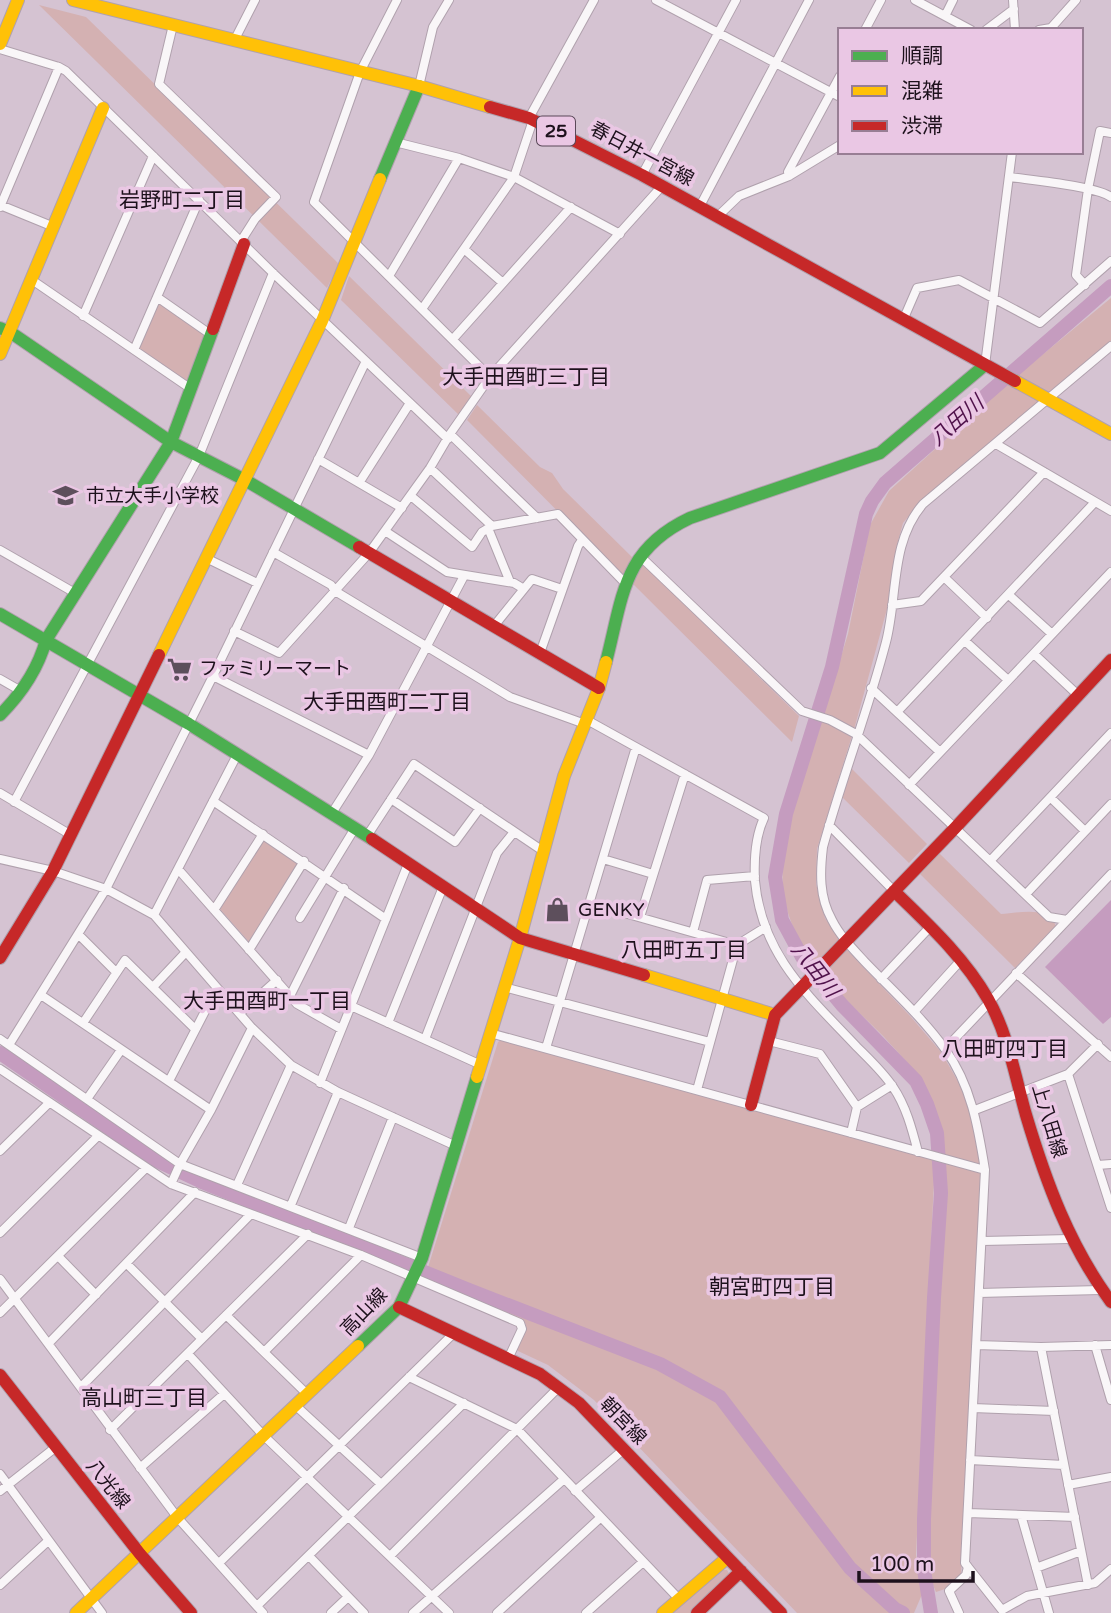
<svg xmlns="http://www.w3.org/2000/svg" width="1111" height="1613" font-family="'Varela Round','Noto Sans JP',sans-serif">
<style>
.green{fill:#d4b1b2}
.water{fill:#c59cbf}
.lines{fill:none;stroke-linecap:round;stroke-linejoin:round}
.river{stroke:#c59cbf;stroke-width:14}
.street-casing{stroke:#b0a1ad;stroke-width:10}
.fast-casing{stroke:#b0a1ad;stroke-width:14}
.slow-casing{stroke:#b0a1ad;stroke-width:14}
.jam-casing{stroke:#b0a1ad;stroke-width:14}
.street{stroke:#f9f6f8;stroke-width:8}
.fast{stroke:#4caf50;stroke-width:12}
.slow{stroke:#ffc107;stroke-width:12}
.jam{stroke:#c62828;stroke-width:12}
.labels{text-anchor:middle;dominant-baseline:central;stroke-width:7;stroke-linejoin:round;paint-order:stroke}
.shield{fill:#eac7e4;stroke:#5a4858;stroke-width:2}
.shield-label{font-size:18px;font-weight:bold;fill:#1d111c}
.street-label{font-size:19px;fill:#1d111c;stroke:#eac7e4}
.poi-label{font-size:19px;fill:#1d111c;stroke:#eac7e4;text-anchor:start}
.neighbourhood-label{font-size:21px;fill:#1d111c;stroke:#eac7e4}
.water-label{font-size:21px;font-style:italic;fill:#50124b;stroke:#eac7e4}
</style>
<rect width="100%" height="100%" fill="#d5c3d2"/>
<path class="green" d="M39 5 86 17 339 264 327 288Z
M349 276 472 397 459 415 341 300Z
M1111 298V341L923 499 903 523 897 545 887 609 855 726 817 849 816 884 825 918 844 947 911 1017 941 1052 960 1085 969 1107 977 1136 981 1172 961 1575 945 1589 936 1592 931 1580 927 1544 945 1169C942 1144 940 1115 928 1091 917 1071 899 1054 884 1037 844 997 793 955 784 895 781 876 783 857 785 837L848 634 870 525 889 491 1002 388Z
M161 304 205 335 186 383 138 348 157 305Z
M477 405 540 467 552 473 563 489 633 558 624 574 621 575 467 420Z
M644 565 799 716 792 742 632 583 640 566Z
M850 767 927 844 909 863 841 796Z
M264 838 298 862 249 942 219 908Z
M939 853 1001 914C1019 913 1048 905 1056 926L1015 968 919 873Z
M501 1040 935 1160 916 1555 923 1592 914 1613H797L594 1400 548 1365 518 1351 516 1348 526 1324 427 1280 425 1277 498 1042Z
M720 1570H727L730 1575 691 1613H667Z"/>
<path class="water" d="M1111 900V1017L1103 1024 1045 967Z"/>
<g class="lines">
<path class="river" d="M0 1053 155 1160 202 1182 469 1290 660 1364 720 1397 850 1568 895 1609 903 1613
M931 1613 924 1570V1519L934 1298 941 1193 937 1133 927 1104 916 1081 842 1005 802 957 782 920 775 877 786 814 832 667 866 514 872 501 885 483 1111 286"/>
<defs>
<path id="street" d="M397 0 360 72 314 202 490 377
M656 0 840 97
M915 0 971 30
M1013 0 1015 30
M945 16 953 0
M173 25 159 84 276 197 255 219 241 241
M865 30 881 0
M986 30 1014 9
M1039 30 1051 28 1076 0
M234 41 255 0
M0 49 59 67 66 71 273 273 448 439
M419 86 433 27 449 0
M529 118 594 0
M395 142 459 158 514 177 620 234
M642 175 736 0
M789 176 788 172 840 76
M1010 177C1031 180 1097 186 1111 197
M0 205 54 227
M700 206 809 0
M0 207 59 67
M718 216 739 196 789 176 840 145
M464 249 503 283
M389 276 459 158
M32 280 191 389
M1085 285 1076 275 1088 189 1100 131 1111 133
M157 297 210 334
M422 309 514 177 533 120
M83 316 153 156
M904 318 917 288 959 280 1040 323 1111 261
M453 339 571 207
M134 350 199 200
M985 365 1012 152
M450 434 537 518
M996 444 1111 511
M318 459 402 508
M430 468 492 526
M359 483 410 403
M411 496 472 547 482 532 492 526 558 514 626 584
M488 528 510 582
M385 531 447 572 514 583 524 589
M0 550 75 593
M273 552 331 585 335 591 510 697 585 724
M640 556 802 711 830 720 856 734 1049 917 1067 920
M208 559 257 583
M944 577 987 618
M1009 595 1052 634
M892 605 921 601 1044 472
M494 626 532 579 562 589
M234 631 279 653 369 553 430 468 450 434 490 377 662 186
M965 641 1008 680
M540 653 578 546 582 540
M1034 654 1079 696
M213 676 369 755
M0 679 21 691
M871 688 940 752
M897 712 1095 502
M587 720 764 818C755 837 754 861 755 881 762 956 809 996 857 1047 869 1059 883 1072 893 1087 906 1106 912 1129 918 1152
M909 785 1111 572
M0 793 71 835
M1051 798 1085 831
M391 799 455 842 480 808
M213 801 386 919
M14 802 199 456 273 273
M332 813 369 755 464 576
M829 825 894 891
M367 836 414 764 543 851
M0 859 53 871 106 889 154 915 252 1028 291 1065 338 1092 456 1146
M603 859 653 874
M990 861 1111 733
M178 869 297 1004 341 1029
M1026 894 1111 804
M589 903 737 945
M214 910 263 834
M154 915 237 755
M640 917 685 774
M300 918 355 828
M693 932 707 880 755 876
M78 934 116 972
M249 950 304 861
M1016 973 1111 1057
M881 979 930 927
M153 987 186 952
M504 987 710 1042
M41 995 211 1110
M290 996 344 888
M351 1006 481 1065
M914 1012 962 959
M240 1013 277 980
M83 1023 125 960 195 1029
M388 1023 443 887
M490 1033 985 1170
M0 1039 180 1164 422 1258
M425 1039 497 853 514 832
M769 1041 820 1054 857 1107
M9 1045 106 889 213 676 366 361
M546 1048 636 747
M945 1049 1111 874
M0 1069 171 1184 361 1255 520 1323 522 1329 508 1359
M1068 1074 1111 1208
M169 1081 217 988
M320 1083 408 864
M697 1090 737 945 766 927
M87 1099 121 1050
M975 1110 1068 1074 1098 1044
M851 1133 857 1107 892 1085
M0 1151 49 1103
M1098 1165 1111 1164
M171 1184 180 1164 211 1110 252 1028
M237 1185 291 1065
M291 1205 338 1092
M349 1228 393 1117
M0 1233 98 1136
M982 1241 1069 1239
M58 1256 96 1295
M127 1264 202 1339
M0 1279 177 1517 263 1613
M979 1293 1101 1290
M0 1313 146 1168
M226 1315 307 1394
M49 1343 195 1192
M976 1345 1041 1347 1111 1345
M1095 1345 1111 1400
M1041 1347 1088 1585
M264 1352 361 1255
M188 1354 263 1435 449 1613
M409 1377 517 1429 679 1599
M82 1386 250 1215
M295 1405 381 1484
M973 1408 1054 1411
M110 1430 308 1234
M970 1460 1064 1465
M140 1468 224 1394
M0 1474 102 1613
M1068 1485 1111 1477
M0 1491 56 1447
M575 1491 623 1450
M968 1513 1075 1517
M1021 1515 1049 1613
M309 1556 364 1613
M390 1556 559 1387
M220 1562 453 1334
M968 1567 1002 1610 1027 1596 1095 1583 1111 1569
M1036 1568 1081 1551
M0 1585 48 1541
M257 1606 464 1403
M331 1613 348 1597
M413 1613 563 1480
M497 1613 600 1518
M586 1613 643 1562
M959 1613 949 1591 966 1575 968 1567 965 1563 985 1170C978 1126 971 1085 945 1049 922 1017 892 990 865 962 853 949 840 936 832 920 819 897 820 872 823 847 842 778 868 711 886 642 898 596 890 542 923 504L1111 346"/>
<path id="fast" d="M380 179 419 86
M0 328 10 332 171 442 245 480 359 547
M0 614 189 724 372 839
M606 662C623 597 622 550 690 518L880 453 985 365
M0 715C21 694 38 669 46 640L171 442 213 329
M358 1346 399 1307 422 1258 477 1077"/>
<path id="slow" d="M73 0 419 86 490 107
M0 44 18 0
M0 354 103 108
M1015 381 1111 434
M159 655 322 321 380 179
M644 975 775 1015
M477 1077 520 938 564 776 599 688 606 662
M76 1613 358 1346
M663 1613 727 1558"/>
<path id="jam" d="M490 107 529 118 642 175 1015 381
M213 329 244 244
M359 547 599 688
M372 839 520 938 644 975
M894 891C928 924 964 957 988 999 1008 1034 1015 1076 1026 1115 1046 1182 1069 1245 1111 1302
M0 958 53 871 159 655
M751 1105 775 1015 955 828 1111 660
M399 1307 540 1374 579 1403 781 1613
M0 1375 140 1554 191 1613
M697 1613 741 1571"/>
</defs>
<use href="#street" class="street-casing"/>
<use href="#fast" class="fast-casing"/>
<use href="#slow" class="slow-casing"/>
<use href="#jam" class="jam-casing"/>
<use href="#street" class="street"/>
<use href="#fast" class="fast"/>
<use href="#slow" class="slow"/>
<use href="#jam" class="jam"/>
</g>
<defs>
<symbol id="school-bare" viewBox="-9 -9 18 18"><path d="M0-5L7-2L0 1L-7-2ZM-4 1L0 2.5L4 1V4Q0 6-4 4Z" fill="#5d4f5c" stroke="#eac7e4" stroke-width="2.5" paint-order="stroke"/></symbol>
<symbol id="supermarket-bare" viewBox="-9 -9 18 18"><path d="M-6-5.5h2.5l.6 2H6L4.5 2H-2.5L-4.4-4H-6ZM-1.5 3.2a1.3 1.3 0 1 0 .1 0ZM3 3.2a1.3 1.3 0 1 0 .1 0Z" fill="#5d4f5c" stroke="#eac7e4" stroke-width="2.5" paint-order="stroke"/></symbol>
<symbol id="shop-bare" viewBox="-9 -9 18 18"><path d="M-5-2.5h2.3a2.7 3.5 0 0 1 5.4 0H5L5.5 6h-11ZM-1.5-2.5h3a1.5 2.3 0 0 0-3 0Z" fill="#5d4f5c" stroke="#eac7e4" stroke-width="2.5" paint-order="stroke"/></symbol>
</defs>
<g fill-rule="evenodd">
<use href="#school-bare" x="48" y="478" width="35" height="35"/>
<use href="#supermarket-bare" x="162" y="652" width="35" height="35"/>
<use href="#shop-bare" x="540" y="892" width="35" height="35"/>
</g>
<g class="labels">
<rect class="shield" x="537" y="116.5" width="38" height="29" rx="5"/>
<g class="shield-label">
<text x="556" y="131">25</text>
</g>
<g class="street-label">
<text transform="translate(642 154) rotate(28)">春日井一宮線</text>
<text transform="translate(1049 1121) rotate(73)">上八田線</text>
<text transform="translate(364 1312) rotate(-46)">高山線</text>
<text transform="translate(623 1421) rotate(46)">朝宮線</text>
<text transform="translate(108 1484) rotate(51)">八光線</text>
</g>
<g class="poi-label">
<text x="86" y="496">市立大手小学校</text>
<text x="199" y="669">ファミリーマート</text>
<text x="578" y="910">GENKY</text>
</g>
<g class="neighbourhood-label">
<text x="182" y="200">岩野町二丁目</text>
<text x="526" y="377">大手田酉町三丁目</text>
<text x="387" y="702">大手田酉町二丁目</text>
<text x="684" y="950">八田町五丁目</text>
<text x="267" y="1001">大手田酉町一丁目</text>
<text x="1005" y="1049">八田町四丁目</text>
<text x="772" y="1287">朝宮町四丁目</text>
<text x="144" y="1398">高山町三丁目</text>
</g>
<g class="water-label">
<text transform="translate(957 421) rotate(-41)">八田川</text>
<text transform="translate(815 970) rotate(52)">八田川</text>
</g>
</g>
<rect x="838" y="28" width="245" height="126" fill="#eac7e4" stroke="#987e94" stroke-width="2"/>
<rect x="852" y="51" width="35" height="10" fill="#4caf50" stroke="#987e94" stroke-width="2"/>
<text x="901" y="63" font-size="21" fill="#1d111c">順調</text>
<rect x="852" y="86" width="35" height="10" fill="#ffc107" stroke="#987e94" stroke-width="2"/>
<text x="901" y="98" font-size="21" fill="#1d111c">混雑</text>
<rect x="852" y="121" width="35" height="10" fill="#c62828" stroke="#987e94" stroke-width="2"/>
<text x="901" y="133" font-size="21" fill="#1d111c">渋滞</text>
<path d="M859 1571v10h114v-10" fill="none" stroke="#1d111c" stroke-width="3.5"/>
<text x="870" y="1571" font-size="21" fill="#1d111c" stroke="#eac7e4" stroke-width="5" paint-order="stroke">100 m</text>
</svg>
